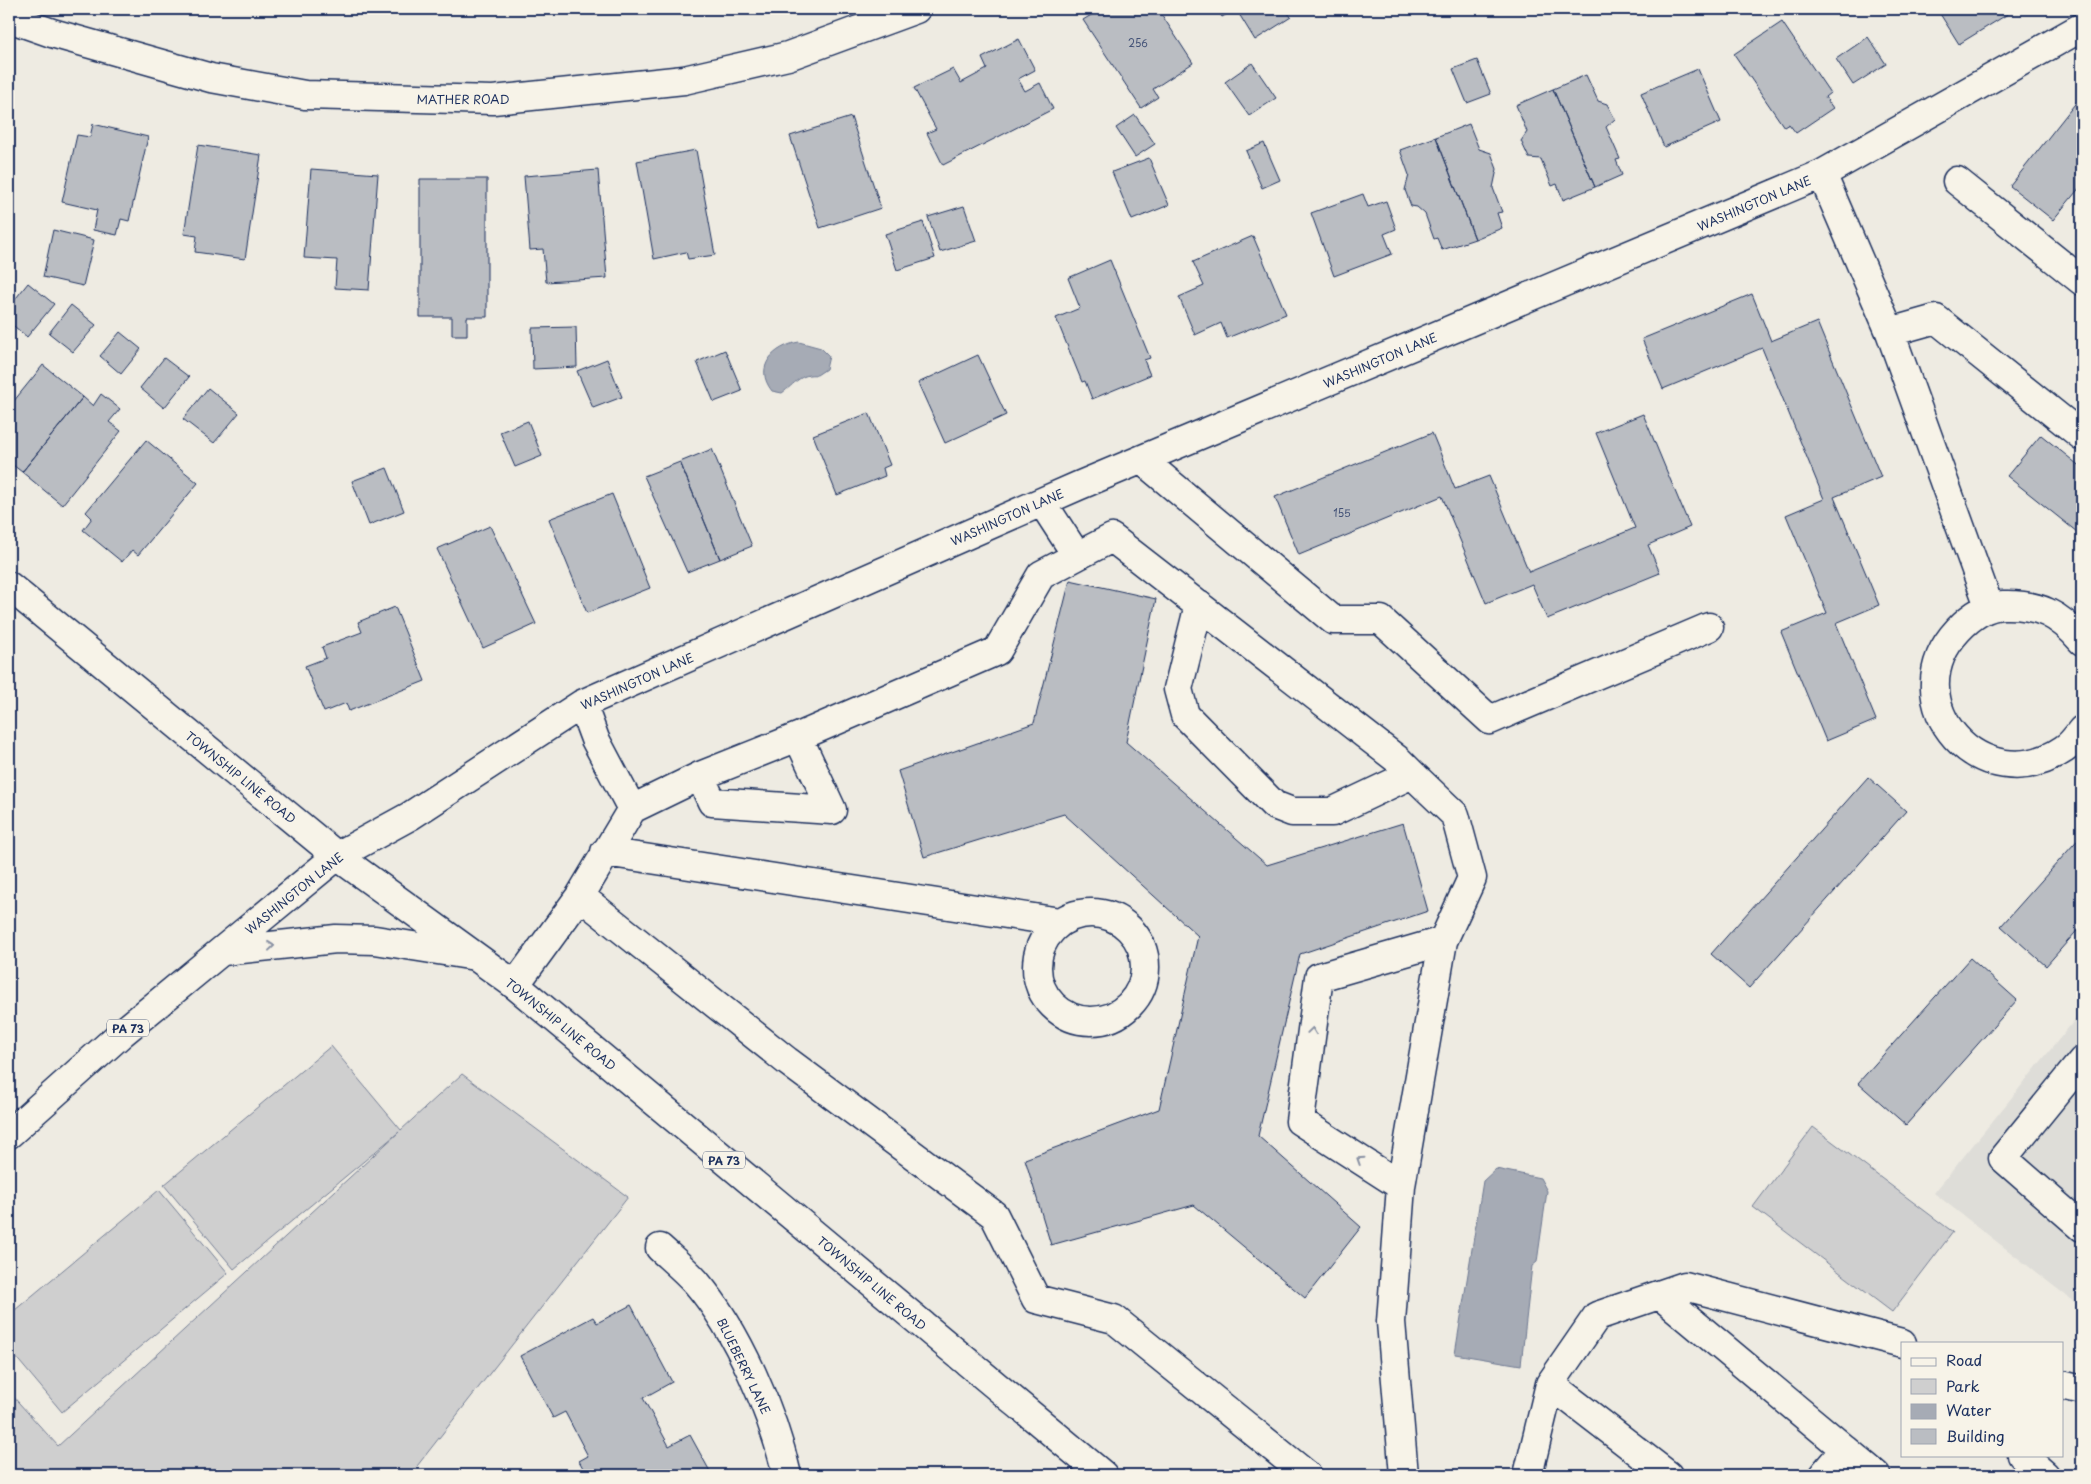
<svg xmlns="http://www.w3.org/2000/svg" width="2091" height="1484" font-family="'Playpen Sans',sans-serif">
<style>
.built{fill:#deddd8}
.green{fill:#cfcfcf;stroke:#757f96}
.water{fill:#a6abb5;stroke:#6e7992}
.building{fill:#babdc2;stroke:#1b2f5e}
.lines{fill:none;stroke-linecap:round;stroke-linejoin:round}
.minor-casing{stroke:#1b2f5e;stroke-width:31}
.major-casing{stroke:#1b2f5e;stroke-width:31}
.minor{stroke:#f7f3e8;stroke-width:28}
.major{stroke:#f7f3e8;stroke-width:28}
.oneway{stroke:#8991a3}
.labels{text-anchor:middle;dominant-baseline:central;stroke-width:4;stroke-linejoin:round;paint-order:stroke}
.number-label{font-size:10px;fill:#435277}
.shield{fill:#f7f3e8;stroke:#5d6a87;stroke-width:1}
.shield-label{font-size:11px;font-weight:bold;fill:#1b2f5e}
.street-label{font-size:12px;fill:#1b2f5e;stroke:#f7f3e8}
</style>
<rect width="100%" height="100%" fill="#eeebe2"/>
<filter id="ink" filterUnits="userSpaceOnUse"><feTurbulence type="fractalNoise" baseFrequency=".02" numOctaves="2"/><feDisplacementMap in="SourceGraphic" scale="10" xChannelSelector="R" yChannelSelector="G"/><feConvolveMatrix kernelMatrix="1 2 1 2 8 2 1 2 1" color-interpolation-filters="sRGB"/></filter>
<g filter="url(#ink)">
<path class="built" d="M2082 1011V1308L1934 1193Z"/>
<path class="green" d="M331 1046 401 1130 462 1074 628 1197 410 1475H9V1392L58 1446 399 1132 234 1269 164 1185Z
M1813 1127 1953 1232 1892 1312 1753 1207Z
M159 1190 228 1273 62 1412 9 1349V1315Z"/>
<path class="water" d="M799 342 821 348 829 356 826 369 817 375C800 373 795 384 782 393L772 391C753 367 774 346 799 342Z
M1496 1169 1540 1178 1547 1191 1537 1262 1532 1266 1521 1365 1455 1354 1483 1181Z"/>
<path class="building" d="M449 9H491L449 11Z
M577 9H595L578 12Z
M1101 9H1158L1193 63 1153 89 1158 97 1141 108 1083 20Z
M1217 9H1285L1291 17 1255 40 1236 9 1222 17Z
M1937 9H2016L1959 44Z
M1782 22 1830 93 1825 97 1833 108 1796 133 1789 124 1784 127 1734 54Z
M1868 37 1886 64 1853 85 1836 59Z
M1019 39 1035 70 1018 79 1025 91 1040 83 1053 109 943 165 927 133 936 129 914 88 953 69 961 83 987 69 982 58Z
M1477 60 1491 94 1467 103 1453 69Z
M1252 63 1276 98 1249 116 1225 82Z
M1698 69 1721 122 1664 147 1641 93Z
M1586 75 1598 101 1607 104 1615 119 1606 127 1620 159 1616 160 1622 175 1595 187 1553 89Z
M1553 89 1595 187 1563 200 1557 184 1552 186 1541 159 1529 158 1521 141 1527 132 1516 105Z
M2082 95V187L2081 186 2053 220 2010 186Z
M1135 115 1155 144 1135 157 1116 128Z
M851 117 881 208 820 228 790 136Z
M93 124 148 137 129 221 121 219 117 235 93 230 97 210 62 202 77 135 90 137Z
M1469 124 1479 149 1491 153 1497 169 1493 188 1502 212 1497 213 1502 228 1475 239 1436 137Z
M1436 137 1475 239 1442 250 1437 238 1434 239 1425 214 1417 207 1411 206 1405 190 1409 175 1400 150Z
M1264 143 1280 180 1262 188 1246 151Z
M198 145 261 155 245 259 195 252 197 236 184 234Z
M696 150 715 255 688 259 686 252 654 259 637 161Z
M1149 158 1169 205 1132 220 1112 172Z
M311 169 378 174 369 290 335 288 337 260 304 258Z
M598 170 607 278 546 282 543 249 530 250 524 176Z
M420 179H487V317H467V335H452V317H420Z
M1363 194 1368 207 1386 201 1396 229 1384 234 1392 254 1334 276 1311 213Z
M964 206 976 241 940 252 928 217Z
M923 222 935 258 897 270 885 234Z
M53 230 94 240 83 286 43 277Z
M1253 236 1286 314 1227 338 1221 323 1195 335 1179 297 1204 286 1193 262Z
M1110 260 1150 358 1144 360 1150 375 1092 399 1085 381 1082 382 1056 318 1080 308 1068 278Z
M28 283 54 304 27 337 9 322V307Z
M1752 294 1771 341 1817 322 1881 477 1834 497 1879 605 1836 623 1876 720 1826 741 1781 632 1827 613 1786 515 1824 499 1762 348 1663 389 1642 339Z
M71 305 96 325 73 352 49 333Z
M576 327 577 367 533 369 532 328Z
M120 332 141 349 121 374 100 356Z
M725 350 742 391 714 402 697 362Z
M978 355 1006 415 945 443 918 383Z
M164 358 189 377 164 408 140 388Z
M607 359 622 397 593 408 577 371Z
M43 365 83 397 22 472 9 462V407Z
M208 388 239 413 214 443 183 419Z
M101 394 120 409 109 422 121 431 62 505 22 472 83 397 93 406Z
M869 413 890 465 883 468 885 476 837 495 813 435Z
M1643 414 1690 527 1648 545 1660 573 1547 619 1532 584 1486 603 1442 496 1299 555 1275 497 1432 433 1455 489 1489 476 1529 572 1635 528 1596 433Z
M528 421 542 456 515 467 500 432Z
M2041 435 2082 468V536L2007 476Z
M146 440 198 483 138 555 132 550 122 562 83 530 92 518 86 512Z
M712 449 752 546 720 559 680 462Z
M680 462 720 559 687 572 644 476Z
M387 468 404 511 369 525 352 481Z
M612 494 650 588 587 613 549 519Z
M490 526 536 624 483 648 437 549Z
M1070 580 1156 599 1126 742 1267 865 1403 823 1428 911 1300 954 1258 1136 1361 1227 1305 1298 1194 1205 1051 1245 1025 1159 1159 1109 1198 936 1064 814 924 857 898 771 1034 723Z
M395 607 425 681 349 711 346 703 324 712 305 666 326 658 322 647 362 632 358 622Z
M1868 777 1906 811 1749 988 1711 954Z
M2082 835V925L2046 966 2001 926Z
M1970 958 2017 1000 1906 1125 1858 1083Z
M631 1305 672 1382 643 1398 669 1446 690 1435 712 1475H587L579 1461 588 1456 565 1412 553 1418 520 1356 593 1317 597 1323Z"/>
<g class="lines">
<defs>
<path id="minor" d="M9 18 52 33 211 78 305 95 493 100 684 80 788 56 916 9
M1822 174 1890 332 1989 606
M1957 181 2082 281
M1890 332 1936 319 2082 436
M1142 460 1333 620H1381L1490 720 1709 627
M1042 502 1077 556 1112 538 1398 760 1412 774 1455 815 1472 878 1443 941
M1199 605 1178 689 1185 715 1274 805 1292 812H1332L1412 774
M2082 641C2059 614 2039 604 2003 605 1985 606 1970 617 1958 630 1891 702 1983 804 2064 749 2071 745 2077 736 2082 730
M582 704 595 739 632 809 700 776 798 737 997 651 1041 575 1077 556
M700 776 712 802 832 810 798 737
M605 852 1060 922
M337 856 410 816 582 704 1078 486 1822 174 2082 27
M580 896 632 809
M1037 967a54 54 0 1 1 108 0a54 54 0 1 1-108 0Z
M515 985 580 896 787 1061 994 1215 1036 1299 1114 1319 1307 1475
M2082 1061 2003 1158 2082 1227
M1401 1186 1300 1121 1319 977 1443 941 1401 1186 1391 1322 1404 1475
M660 1248C672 1259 685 1270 696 1282 738 1331 773 1413 787 1475
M1660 1295 1876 1475
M1550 1384 1668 1475
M2062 1385 2082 1390
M2022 1455 2045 1475
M1528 1475 1550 1384 1597 1316 1685 1286 1902 1343
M1823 1475 1845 1449"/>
<path id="major" d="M9 586 337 856 515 985 1103 1475
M223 951 336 939 375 940 469 955
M9 1134 122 1033 337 856"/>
</defs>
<use href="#minor" class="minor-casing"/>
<use href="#major" class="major-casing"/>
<use href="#minor" class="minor"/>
<use href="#major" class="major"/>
</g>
<defs><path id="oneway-chevron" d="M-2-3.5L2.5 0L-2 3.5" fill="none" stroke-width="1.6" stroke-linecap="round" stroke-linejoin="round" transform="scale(1.25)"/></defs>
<g class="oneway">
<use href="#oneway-chevron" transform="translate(271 946) rotate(-6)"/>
<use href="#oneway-chevron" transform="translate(1312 1031) rotate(-82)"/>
<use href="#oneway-chevron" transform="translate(1360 1160) rotate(-147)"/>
</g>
</g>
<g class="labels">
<g class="number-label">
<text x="1138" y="42">256</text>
<text x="1342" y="512">155</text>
</g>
<g class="shield">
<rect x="107" y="1019.5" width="42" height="17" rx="4"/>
<rect x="703" y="1151.5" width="42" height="17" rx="4"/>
</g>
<g class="shield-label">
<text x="128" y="1028">PA 73</text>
<text x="724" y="1160">PA 73</text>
</g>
<g class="street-label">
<text x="463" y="99">MATHER ROAD</text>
<text transform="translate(1754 203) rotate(-23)">WASHINGTON LANE</text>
<text transform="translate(1380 360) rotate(-23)">WASHINGTON LANE</text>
<text transform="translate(1007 517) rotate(-24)">WASHINGTON LANE</text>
<text transform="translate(637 681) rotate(-24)">WASHINGTON LANE</text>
<text transform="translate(241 777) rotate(39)">TOWNSHIP LINE ROAD</text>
<text transform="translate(294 893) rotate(-39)">WASHINGTON LANE</text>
<text transform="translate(561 1024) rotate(39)">TOWNSHIP LINE ROAD</text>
<text transform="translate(872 1283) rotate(40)">TOWNSHIP LINE ROAD</text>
<text transform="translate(744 1366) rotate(64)">BLUEBERRY LANE</text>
</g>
</g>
<rect width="2091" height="1484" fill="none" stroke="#f7f3e8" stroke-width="30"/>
<rect x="15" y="15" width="2061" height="1454" fill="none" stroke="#1b2f5e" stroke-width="2" filter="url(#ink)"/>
<rect x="1901" y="1342" width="162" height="115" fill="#f7f3e8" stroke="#9fa5b1"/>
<rect x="1911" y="1358" width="25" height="8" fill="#f7f3e8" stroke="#9fa5b1"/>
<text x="1946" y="1366" font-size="15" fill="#1b2f5e">Road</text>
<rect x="1911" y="1379" width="25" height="15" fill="#cfcfcf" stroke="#9fa5b1"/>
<text x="1946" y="1392" font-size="15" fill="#1b2f5e">Park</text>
<rect x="1911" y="1404" width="25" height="15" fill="#a6abb5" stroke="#9fa5b1"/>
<text x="1946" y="1416" font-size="15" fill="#1b2f5e">Water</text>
<rect x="1911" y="1429" width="25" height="15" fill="#babdc2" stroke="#9fa5b1"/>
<text x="1946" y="1442" font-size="15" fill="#1b2f5e">Building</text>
</svg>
